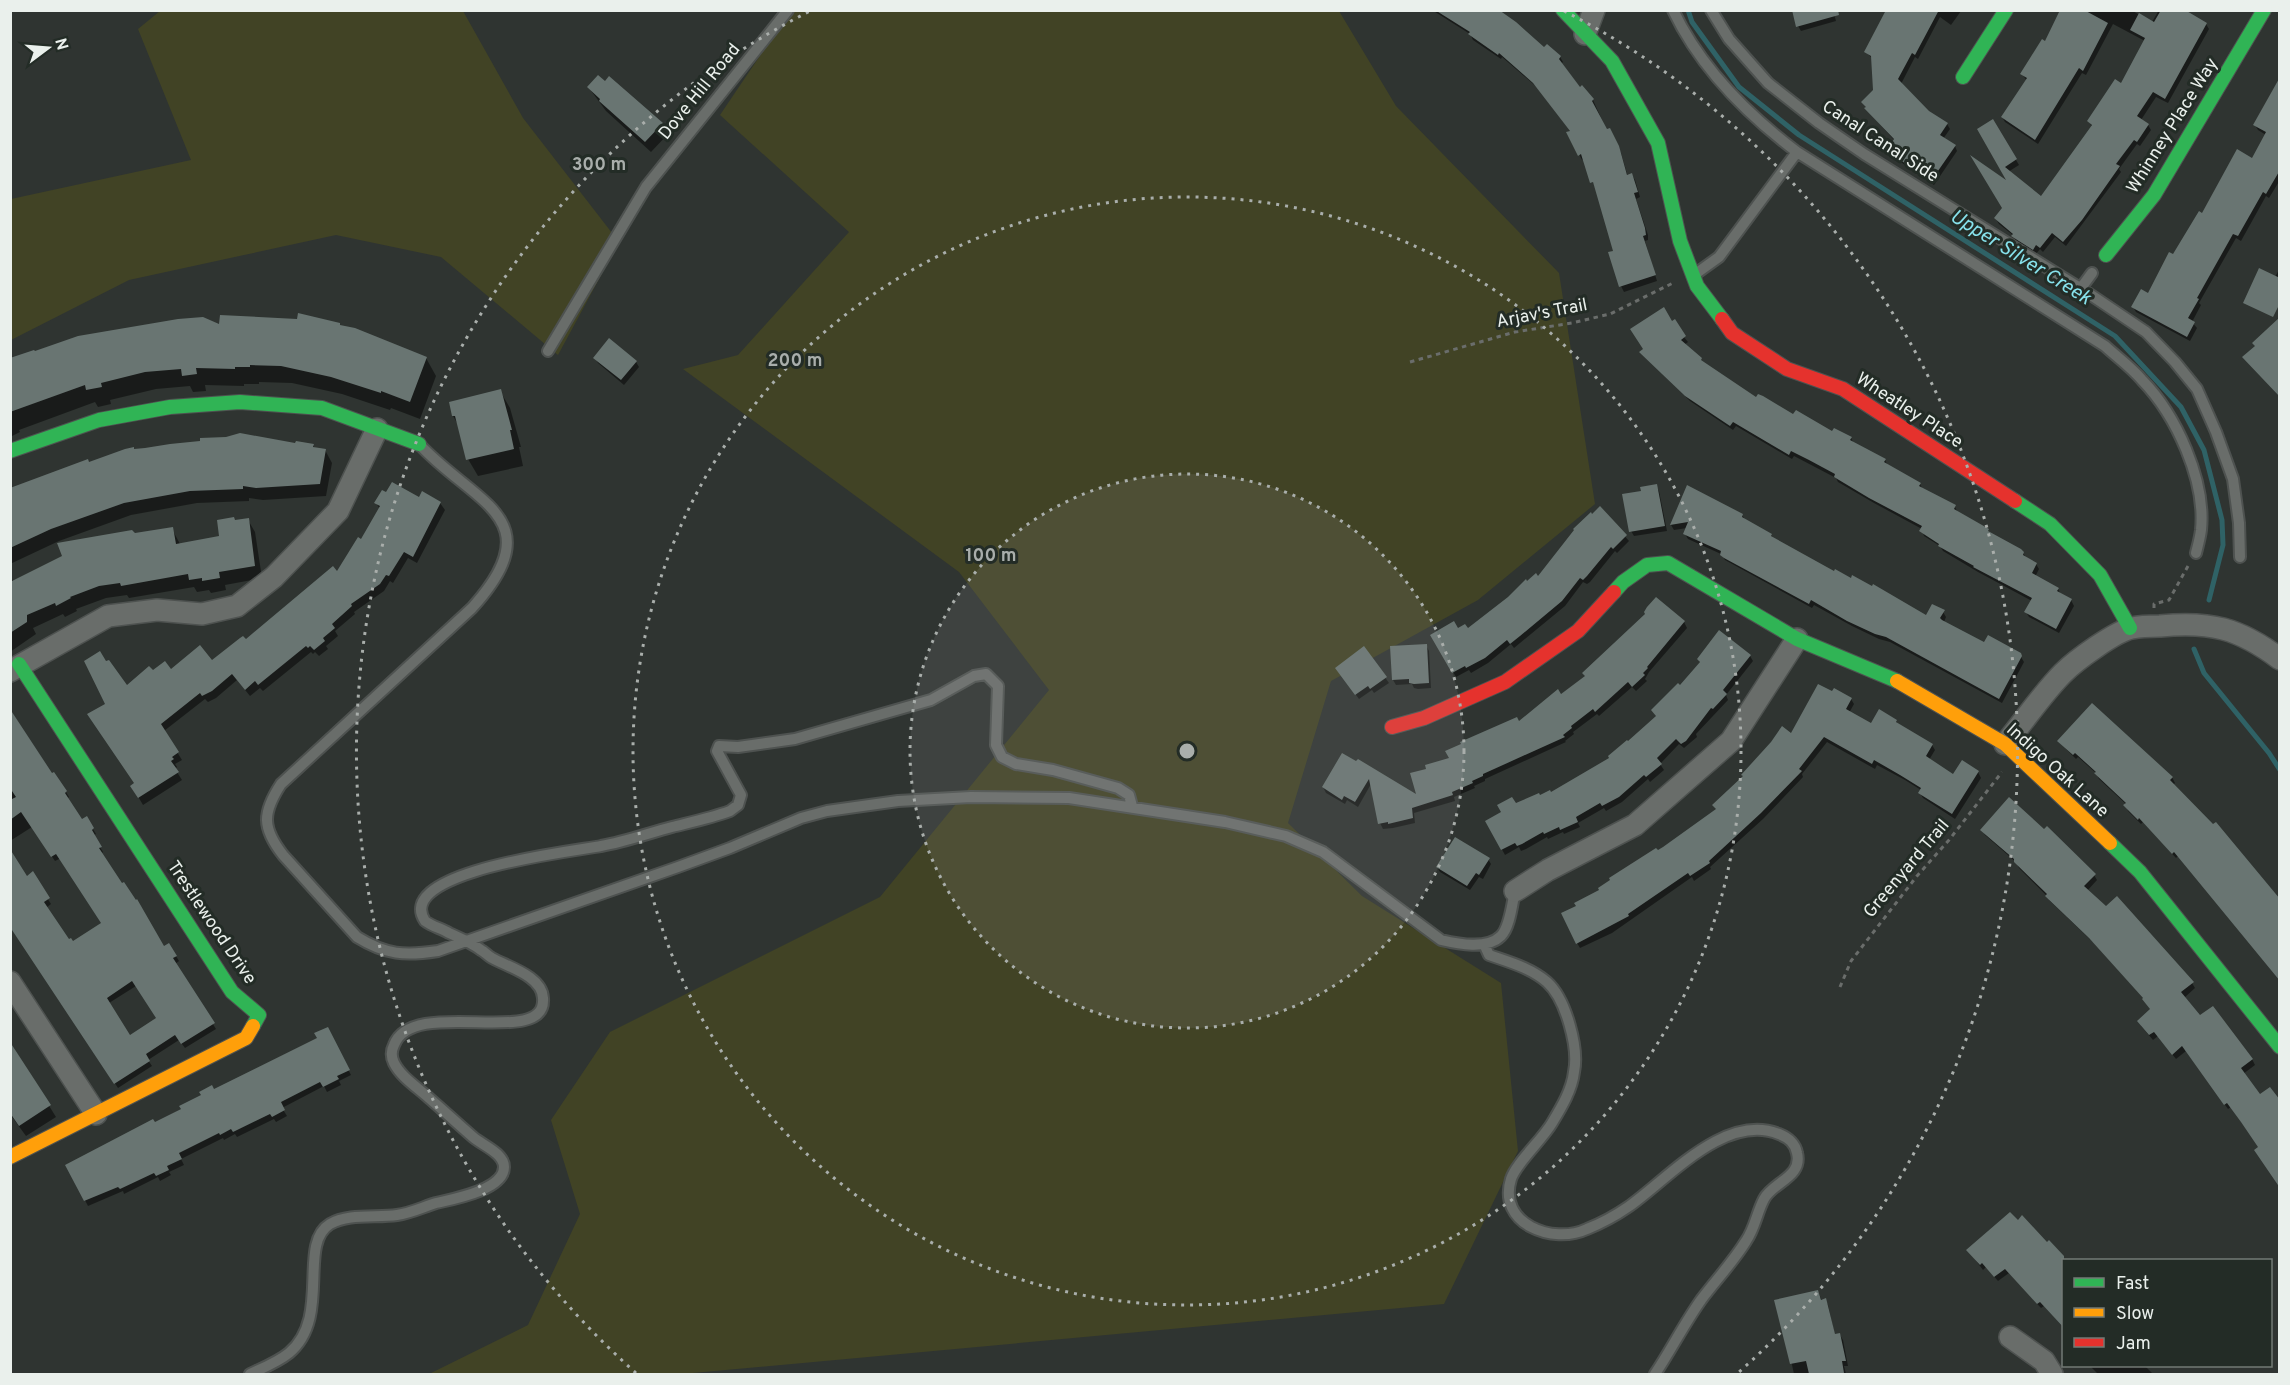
<svg xmlns="http://www.w3.org/2000/svg" width="2290" height="1385" font-family="Overpass,sans-serif">
<style>
.green{fill:#414325}
.shadow{fill:#0007;fill-rule:evenodd}
.lines{fill:none;stroke-linecap:round;stroke-linejoin:round}
.stream{stroke:#2f6266;stroke-width:5}
.building{fill:#697572;fill-rule:evenodd}
.lane-casing{stroke:#4e5250;stroke-width:14}
.street-casing{stroke:#4e5250;stroke-width:24}
.fast-casing{stroke:#4e5250;stroke-width:16}
.slow-casing{stroke:#4e5250;stroke-width:16}
.jam-casing{stroke:#4e5250;stroke-width:16}
.path{stroke:#6a6d6b;stroke-width:3;stroke-dasharray:4.5 4.5;stroke-linecap:butt}
.lane{stroke:#696d6a;stroke-width:10}
.street{stroke:#696d6a;stroke-width:21}
.fast{stroke:#30b455;stroke-width:14}
.slow{stroke:#ff9f0a;stroke-width:14}
.jam{stroke:#e5322d;stroke-width:14}
.ring{fill:none;stroke:#a9aeab;stroke-width:3;stroke-dasharray:3 6}
.labels{text-anchor:middle;dominant-baseline:central;stroke-width:6;stroke-linejoin:round;paint-order:stroke}
.street-label{font-size:18px;fill:#eaf0ec;stroke:#232c26}
.water-label{font-size:20px;font-style:italic;fill:#87e2ec;stroke:#232c26}
.centre{fill:#a9aeab;stroke:#232c26;stroke-width:3}
.ring-label{font-size:18px;text-anchor:middle;font-weight:bold;fill:#a9aeab;stroke:#232c26;stroke-width:6;stroke-linejoin:round;paint-order:stroke}
</style>
<rect width="100%" height="100%" fill="#2f3431"/>
<path class="green" d="M160 11H463L523 118 619 242 558 355 441 257 336 235 129 280 11 340V199L191 160 138 29Z
M785 11H1339L1396 106 1559 273 1595 504 1478 600 1331 681 1288 823 1362 896 1501 983 1518 1151 1444 1304 682 1374H429L528 1325 580 1214 551 1120 610 1032 880 897 1049 690 959 572 683 369 738 355 849 232 720 115 778 29Z"/>
<path class="shadow" d="M1432 10H1491L1544 49 1560 57 1563 62 1561 64 1580 89 1593 100 1607 131 1609 130 1621 153 1628 177 1632 175 1635 180 1640 197 1636 199 1648 235V240L1645 241 1657 281 1624 292 1621 286 1615 252 1604 212 1585 159 1582 160 1568 133 1571 132 1538 88 1502 57 1501 59 1473 40 1470 34Z
M1833 10 1836 21 1801 31 1798 26Z
M1888 10 1961 11 1951 25 1940 17 1918 59 1915 57 1901 84 1928 112 1947 124 1950 129 1943 139 1955 146 1957 151 1934 185 1892 156 1889 151 1895 141 1866 109 1875 91 1873 59 1866 52Z
M2062 10H2131L2152 22 2159 10H2182L2206 24 2209 29 2168 103 2156 97 2141 120 2148 125 2151 130 2140 146 2137 144 2119 169 2121 172 2066 246 2055 237 2043 252 2040 249 2036 254 2016 242 2014 236 1999 224 1996 219 2004 208 2010 184 1979 129 1993 121 2019 165 2008 172 2042 198 2092 127 2089 121 2121 85 2145 41 2113 24 2086 75 2082 73 2038 144 2005 122 2002 117 2027 81 2022 74 2046 43Z
M610 78 662 124 668 134 651 152 606 111 589 88 605 83Z
M2280 80V180L2269 198 2266 196 2241 241 2236 238 2199 303 2201 305 2192 322 2197 328 2190 341 2136 312 2133 307 2148 295 2203 215 2253 160 2266 135 2258 130 2255 125Z
M2280 268V302L2275 277Z
M1672 323 1688 342 1684 345 1704 364 1757 399 1832 433 1851 438 1854 444 1885 460 1888 466 1920 484 1923 490 1955 507 1958 513 2023 553 2027 559 2036 564 2039 569 2035 577 2058 589 2061 595 2071 600 2074 606 2059 633 2029 617 2026 612 2032 601 1978 572 1943 551 1940 546 1924 536 1922 529 1874 503 1838 482 1836 478 1794 456 1792 459 1736 426 1733 430 1690 401 1641 353Z
M221 326H341L426 358 436 376 420 419 391 408 390 410 342 394 292 383 259 382V384H244V386L205 385 206 391 193 392 190 386 156 389 110 400 111 404 98 407 95 402 19 430 20 432 10 437V360Z
M595 358 636 362 639 367 624 385 598 363Z
M500 391 510 408 521 447H519L523 466 478 476 468 459 459 426 453 416Z
M313 445 315 449 325 450 332 463 326 496 263 500 249 498V501L197 503 131 515 59 541 10 564V491L89 463 135 451Z
M1656 486 1659 491 1667 531 1634 536 1631 531 1643 492Z
M1688 487 1742 515 1746 521 1771 535 1774 539 1834 573 1927 617 1943 612 1946 617 1944 622 1985 645 2021 657 2024 662 2002 703 1890 642 1879 639 1852 626 1814 605 1812 608 1725 560 1721 554 1688 539 1685 534 1687 528 1674 530 1671 525Z
M420 499 440 503 445 510 417 563 408 558 393 583 390 581 384 591 354 612 355 614 335 631 338 636 326 646 328 649 319 656 315 652 313 654 311 652 263 691 260 688 250 696 237 680 216 698 208 702 205 699 164 731 182 760 175 764 177 767 175 769 182 780 143 805 136 793V784L107 704 127 687 153 673 212 662 245 641 337 573 362 541 380 509 376 503Z
M1600 508 1629 541 1617 553 1615 551 1590 582 1587 584 1583 582 1565 606 1514 648 1511 644 1488 663 1471 673 1469 670 1456 677 1432 635 1467 630 1538 579Z
M248 520 255 532 262 578 225 585 226 590 211 593 209 590 197 592 194 587 129 598 127 595 106 598 76 609 77 611 65 617 63 614 33 628 36 634 10 652V577L14 582 135 535 172 529 180 544 221 538 236 522Z
M1656 599 1684 622 1687 628 1649 672 1645 679 1647 681 1636 691 1632 687 1599 716 1597 714 1573 732 1574 734 1565 741 1566 742 1485 779V781L1474 786 1475 788 1454 797 1455 801 1414 813 1415 823 1393 828 1383 829 1380 823 1371 784 1358 807 1347 800 1345 804 1326 793 1323 787 1343 755 1418 797 1428 770 1519 723 1586 677 1647 615Z
M1426 645 1429 651 1431 688 1418 689 1414 688 1412 684 1396 685 1393 680Z
M1364 648 1389 683 1374 693 1372 690 1359 699 1340 673Z
M1750 656 1753 661 1726 695 1728 700 1696 734 1697 737 1684 748 1679 744 1660 764 1664 770 1650 782 1648 779 1622 802 1606 811 1604 808 1578 823 1580 827 1564 834 1563 832 1548 839 1547 837 1526 849 1521 851 1519 847 1505 855 1487 822 1515 805 1551 794 1611 759 1657 717 1700 663 1699 660Z
M1851 699 1854 704 1849 713 1872 725 1896 721 1898 725 1932 745 1935 750 1929 760 1954 776 1962 762 1978 772 1981 778 1955 819 1923 798 1920 793 1921 790 1905 780 1877 765 1875 769 1827 742 1802 774 1803 777 1763 819 1710 867 1711 869 1694 881 1692 877 1612 933 1580 948 1577 943 1601 891 1717 810 1791 735Z
M10 712 52 775 66 792 69 797 67 799 81 821 86 818 96 834 93 836 103 852 101 854 164 948 176 956 179 961 175 964 216 1029 185 1048 179 1040 148 1060 152 1066 118 1088 10 923 26 878 32 874 51 904 46 908 68 941 72 943 103 923 61 858 55 861 32 827 10 841ZM136 986 158 1019 130 1037 109 1003Z
M2058 741 2172 777 2175 783 2173 785 2178 856 2176 858 2143 822 2141 824 2128 811 2126 804 2099 779 2096 773 2078 757 2076 759Z
M1982 830 2094 875 2097 880 2087 891 2192 983 2195 988 2184 998 2200 1017 2252 1059 2255 1065 2243 1074 2260 1148 2231 1107 2228 1109 2186 1051 2176 1059 2158 1036 2153 1040 2142 1027 2139 1021 2151 1010 2144 999 2094 943 2050 901 2047 896 2019 868 2016 862 1985 835Z
M1488 859 1491 864 1483 879 1479 877 1470 890 1440 872 1437 867Z
M327 1029 351 1075 339 1081 341 1085 327 1092 324 1086 282 1108 287 1116 276 1122 274 1119 237 1137 235 1134 224 1140 223 1138 181 1159 184 1165 169 1172 171 1175 160 1181 158 1177 124 1194 123 1191 88 1206 67 1165 154 1124 213 1091 319 1039Z
M10 1043 56 1117 26 1136 10 1114Z
M2049 1242 2065 1260H2064V1328L2044 1306 2041 1308 2009 1273 1998 1281 1986 1267 1983 1270 1968 1250 2046 1244Z
M1818 1291 1822 1301 1825 1300 1828 1305 1835 1336 1840 1335 1843 1340 1848 1366H1844L1846 1374H1794L1783 1324Z
M2090 1366H2145L2153 1374H2098Z"/>
<g class="lines">
<path class="stream" d="M1688 10 1692 22 1739 87 1799 135 2115 336 2181 407 2204 450 2222 520 2223 545 2209 600
M2194 649 2204 673 2269 753 2280 770"/>
</g>
<path class="building" d="M1435 10H1499L1516 22 1544 47 1547 44 1561 56 1559 59 1580 87 1582 85 1594 99 1592 101 1607 129 1610 128 1619 146 1627 175 1632 173 1638 192 1634 193 1645 228 1646 235 1643 236 1656 275 1619 287 1608 252 1613 251 1593 182 1590 183 1581 154 1578 156 1566 132 1570 131 1533 83 1499 53 1498 55 1468 34 1470 32Z
M1792 10H1838L1839 15 1796 27Z
M1886 10H1939L1915 55 1912 53 1898 79 1929 111 1948 123 1940 135 1956 145 1931 181 1887 151 1894 139 1864 108 1866 107 1861 102 1873 90 1871 56 1864 52Z
M2060 10H2084L2108 23 2083 71 2079 68 2035 140 2001 117 2027 78 2020 74 2042 39 2045 41Z
M2161 10H2185L2207 23 2165 99 2153 92 2137 116 2149 124 2137 142 2134 140 2116 164 2120 166 2082 220 2063 242 2052 233 2040 248 2036 245 2033 250 2011 236 2013 234 1994 218 2002 208 1970 155 2006 180 1977 129 1993 119 2017 159 2005 167 2041 196 2092 125 2087 121 2115 79 2121 83 2145 38 2130 30 2139 13 2154 22Z
M598 75 605 81 609 76 663 123 645 142 599 101 600 99 587 87Z
M2280 77V170L2266 194 2263 192 2238 236 2233 234 2197 298 2199 299 2188 318 2195 322 2187 337 2131 307 2141 289 2148 293 2169 252 2173 254 2199 211 2202 213 2237 149 2252 158 2266 132 2253 125Z
M2259 268 2280 278V303L2273 317 2243 303Z
M1664 307 1672 321 1675 319 1686 336 1681 340 1702 358 1701 360 1756 397 1758 394 1763 396 1793 414 1796 410 1832 431 1834 428 1852 437 1850 440 1886 459 1884 462 1921 483 1919 486 1956 505 1954 509 1989 529 1988 531 2021 549 2024 552 2023 555 2037 563 2032 573 2059 588 2057 591 2072 599 2056 629 2024 612 2032 598 1973 567 1974 566 1938 546 1939 544 1919 531 1922 526 1869 498 1834 477 1835 474 1809 460 1791 451 1789 455 1733 422 1730 426 1685 396 1639 352 1643 349 1630 329Z
M298 313 340 323V325L355 328 427 357 410 402 381 391V393L331 377 281 366 250 365V367H235V369L196 368 197 374 182 376 181 369 145 372 101 383 102 387 86 390 85 385 10 412V358L34 350 35 351 78 336 178 319 203 317 219 324 220 315 297 319Z
M2280 317V397L2242 357 2255 346 2252 343Z
M609 338 637 361 621 380 593 358Z
M501 389 512 430H510L514 449 466 460 455 416H452L449 402Z
M240 433 295 443 296 441 314 444 313 447 326 449 320 484 256 488 243 486V489L190 491 124 503 51 529 10 548V488L88 459 89 462 125 449 134 447V449L145 448 170 444 200 441V438L226 437Z
M392 482 419 497 422 491 441 502 413 557 404 552 389 576 386 575 380 584 351 604 352 606 332 624 335 628 323 638 325 641 314 650 310 646 308 648 306 646 258 685 255 681 245 690 232 674 212 691 202 696 200 693 161 724 179 752 172 757 174 759 171 761 179 772 138 798 130 786 134 783 87 714 105 704 84 661 100 651 106 661 109 660 127 685 149 666 153 670 165 661 171 669 200 645 212 660 240 638 243 636 246 639 333 566 337 571 358 537 361 539 380 506 374 503 382 490 386 492Z
M1657 484 1665 526 1629 532 1622 494 1641 491 1640 487Z
M1687 485 1743 514 1742 517 1772 534 1771 536 1834 571 1835 569 1851 578 1852 575 1872 586 1873 584 1926 615 1932 604 1945 610 1940 618 1942 620 1984 642 1988 635 2021 653 2022 656 1999 699 1886 637 1875 634 1847 621 1811 600 1809 604 1724 558 1720 555 1721 551 1683 534 1688 522 1670 525Z
M1600 506 1627 535 1613 549 1611 547 1587 576 1583 580 1580 578 1562 601 1520 636 1510 644 1507 640 1485 658 1466 668 1465 666 1452 673 1430 635 1454 621 1458 628 1465 624 1468 628 1508 597 1526 579 1527 581 1536 573 1538 576 1574 530 1573 529 1591 512 1592 514Z
M234 517 235 520 249 518 255 566 219 572 220 578 202 581V578L189 580 188 574 121 586 120 583 99 586 70 597 71 598 56 606 55 603 27 615V622L10 633V582L62 556 57 543 132 530 135 533 173 527 176 544 219 536 217 520Z
M1656 597 1685 621 1647 667 1648 668 1643 673 1645 675 1632 687 1628 682 1595 712 1593 709 1571 726 1572 728 1563 735 1565 737 1483 774V776L1472 781 1473 783 1452 792 1453 795 1412 808 1413 818 1388 824V822L1378 824 1369 779 1355 802 1344 796 1342 800 1322 787 1342 753 1356 761 1358 759 1416 794 1410 773 1426 769 1425 765 1449 758 1445 751 1461 744 1460 742 1517 717 1519 721 1558 689 1561 694 1585 676 1582 673 1645 614 1644 612 1647 607Z
M1719 630 1751 655 1723 690 1727 694 1713 709 1711 708 1686 741 1681 744 1676 739 1657 758 1662 764 1646 777 1644 775 1619 797 1602 806 1600 803 1576 817 1578 822 1560 830 1559 827 1544 834 1543 832 1522 844 1517 846 1515 843 1501 850 1485 821 1501 812 1497 805 1512 797 1516 803 1539 793 1540 795 1550 790 1551 792 1609 758 1608 756 1627 740 1628 741 1656 716 1651 710 1678 683 1680 685 1700 662 1697 659Z
M1427 644 1429 683 1414 684 1409 683V679L1392 680 1390 646Z
M1364 646 1387 677 1370 689 1368 686 1355 695 1335 668Z
M1818 684 1832 691 1834 688 1852 698 1846 709 1871 723 1879 709 1897 720 1896 722 1933 744 1926 756 1953 774 1962 760 1979 771 1952 814 1918 793 1921 788 1900 775 1874 760 1872 764 1824 737 1799 769 1802 771 1761 813 1709 861 1710 863 1690 876 1688 873 1628 914 1629 916 1576 944 1561 913 1576 906 1574 903 1599 890 1598 888 1610 880 1609 878 1656 848 1658 850 1663 847 1716 809 1712 805 1743 776 1741 775 1771 742 1782 726 1791 733Z
M2092 703 2173 777 2170 780 2213 824 2216 822 2280 899V981L2174 852 2172 854 2139 818 2138 820 2123 805 2126 803 2094 773 2096 772 2075 753 2073 755 2057 741Z
M10 709 52 773 54 772 67 791 65 793 82 819 87 816 94 828 92 830 102 847 99 848 122 883 124 882 136 900 137 899 164 946 169 943 177 956 173 958 215 1023 181 1044 175 1035 146 1054 150 1061 114 1084 10 927V849L27 876 33 871 50 898 44 902 69 939 71 938 73 941 101 923 56 854 51 857 21 812 10 820V800L16 797 10 788ZM132 981 156 1018 130 1035 107 998Z
M2009 797 2044 829 2047 826 2096 874 2084 886 2106 906 2117 896 2194 982 2181 992 2200 1015 2213 1006 2253 1059 2241 1068 2260 1094 2270 1087 2280 1100V1188L2254 1150 2258 1147 2241 1122 2227 1103 2224 1105 2182 1046 2172 1055 2154 1032 2149 1035 2137 1021 2150 1009 2142 999 2143 998 2089 938 2045 896 2047 894 2014 862V859L1980 830Z
M1455 837 1490 858 1479 875 1476 873 1467 886 1436 867Z
M328 1027 350 1070 337 1076 339 1079 323 1087 320 1082 281 1102 285 1110 272 1117 270 1114 233 1132 231 1129 220 1135 219 1133 179 1153 182 1159 167 1166 169 1170 156 1176 154 1173 120 1189 118 1187 84 1201 65 1165 153 1119 155 1122 181 1109 179 1106 201 1095 199 1092 212 1085 214 1089 317 1038 314 1033Z
M10 1042 51 1105 19 1126 10 1113Z
M2010 1212 2018 1220 2022 1215 2047 1242 2049 1240 2064 1256V1328L2040 1302 2037 1304 2005 1269 1994 1277 1982 1263 1980 1265 1966 1250Z
M1818 1290 1821 1300 1826 1298 1835 1334 1840 1333 1846 1361H1842L1844 1373 1809 1374 1806 1361 1790 1364 1774 1300Z"/>
<g class="lines">
<defs>
<path id="lane" d="M1673 10C1700 67 1748 115 1797 152L2105 346C2117 357 2131 367 2142 380 2176 415 2206 480 2201 530 2200 538 2198 545 2196 553
M1711 10 1729 39 1768 83 1819 123 1864 154 2088 293 2146 332 2175 362 2197 389 2216 432 2233 479 2239 523 2240 557
M1694 275 1719 257 1797 152
M2081 288 2092 273
M548 351 646 187 788 10
M420 445C475 504 553 518 472 608L281 784C262 813 262 828 283 855L357 937C386 955 405 956 438 951L678 867 730 848 801 818 827 811 898 801 971 797 1069 798 1225 822 1286 836 1323 852 1441 940C1458 944 1487 950 1501 936 1510 927 1512 904 1515 891
M1484 944 1489 955C1509 962 1531 968 1547 982 1566 999 1579 1048 1574 1072 1572 1090 1561 1108 1552 1123 1542 1140 1516 1163 1511 1179 1497 1224 1553 1245 1587 1229 1602 1223 1615 1216 1628 1207 1667 1180 1725 1112 1779 1134 1789 1138 1795 1143 1797 1153 1803 1177 1773 1182 1764 1199 1757 1212 1755 1228 1746 1241 1733 1262 1716 1280 1701 1300 1684 1324 1671 1350 1655 1374
M250 1374C263 1368 278 1362 289 1353 332 1317 297 1244 330 1224 348 1213 377 1218 397 1215 411 1213 423 1207 436 1203 453 1199 504 1190 504 1167 504 1153 482 1145 473 1137 458 1124 444 1111 429 1098 417 1087 401 1077 394 1063 391 1057 391 1051 394 1045 413 995 547 1050 543 998 542 976 508 967 492 958 488 956 485 952 481 950 472 943 460 938 449 933 441 928 433 927 425 921 392 871 576 851 601 846 625 842 649 833 672 827 692 822 711 818 730 811L738 805 741 795 717 751 719 746 738 747 795 739 931 700 974 676 986 674 998 686 996 745 1002 757 1016 764 1053 770 1118 788 1129 795 1132 806"/>
<path id="street" d="M1585 34 1594 10
M10 671 108 616 157 610 202 614 237 606 274 577 338 511 377 429
M2005 744C2025 720 2042 694 2063 673 2076 660 2116 631 2132 628 2141 626 2151 626 2160 626 2210 621 2239 628 2280 659
M1515 891 1548 870 1635 825 1731 741 1797 639
M10 982 96 1114
M2010 1337 2044 1361 2052 1374"/>
<path id="fast" d="M1563 10 1612 61 1658 143 1680 241 1697 286 1722 319
M1963 77 2006 10
M2106 255 2154 195 2264 10
M10 451 99 420 170 407 240 402 322 408 419 444
M2015 501 2050 524 2100 575 2130 628
M1614 592 1623 582 1647 565 1668 563 1797 639 1897 681
M19 664 232 992 259 1015 253 1026
M2110 843 2140 872 2280 1047"/>
<path id="slow" d="M1897 681 2005 744 2110 843
M10 1157 246 1038 253 1026"/>
<path id="jam" d="M1722 319 1732 333 1787 369 1843 389 2015 501
M1392 727 1424 718 1505 682 1578 631 1614 592"/>
</defs>
<use href="#lane" class="lane-casing"/>
<use href="#street" class="street-casing"/>
<use href="#fast" class="fast-casing"/>
<use href="#slow" class="slow-casing"/>
<use href="#jam" class="jam-casing"/>
<path class="path" d="M1410 362 1515 332 1572 323 1610 314 1673 283
M2154 608V604L2169 600 2188 566
M1840 987 1851 961 1917 876 1949 840 2002 772"/>
<use href="#lane" class="lane"/>
<use href="#street" class="street"/>
<use href="#fast" class="fast"/>
<use href="#slow" class="slow"/>
<use href="#jam" class="jam"/>
</g>
<circle cx="1187" cy="751" r="277" fill="#a9aeab" fill-opacity=".12"/>
<g class="ring">
<circle cx="1187" cy="751" r="277"/>
<circle cx="1187" cy="751" r="554"/>
<path d="M636 1373A831 831 0 0 1 810 11M1564 11A831 831 0 0 1 1738 1373"/>
</g>
<g class="labels">
<g class="street-label">
<text transform="translate(700 92) rotate(-51)">Dove Hill Road</text>
<text transform="translate(2173 126) rotate(-58)">Whinney Place Way</text>
<text transform="translate(1880 142) rotate(33)">Canal Canal Side</text>
<text transform="translate(1542 314) rotate(-11)">Arjav's Trail</text>
<text transform="translate(1909 411) rotate(33)">Wheatley Place</text>
<text transform="translate(2057 771) rotate(42)">Indigo Oak Lane</text>
<text transform="translate(1907 869) rotate(-50)">Greenyard Trail</text>
<text transform="translate(211 923) rotate(56)">Trestlewood Drive</text>
</g>
<g class="water-label">
<text transform="translate(2020 258) rotate(32)">Upper Silver Creek</text>
</g>
</g>
<circle cx="1187" cy="751" r="9" class="centre"/>
<g class="ring-label">
<text x="599" y="170">300 m</text>
<text x="795" y="366">200 m</text>
<text x="991" y="561">100 m</text>
</g>
<rect width="2290" height="1385" fill="none" stroke="#eaf0ec" stroke-width="24"/>
<rect x="2062" y="1259" width="210" height="108" fill="#232c26" stroke="#737a75" stroke-width="1.5"/>
<rect x="2074" y="1278" width="30" height="9" fill="#30b455" stroke="#737a75" stroke-width="1.5"/>
<text x="2116" y="1289" font-size="18" fill="#eaf0ec">Fast</text>
<rect x="2074" y="1308" width="30" height="9" fill="#ff9f0a" stroke="#737a75" stroke-width="1.5"/>
<text x="2116" y="1319" font-size="18" fill="#eaf0ec">Slow</text>
<rect x="2074" y="1338" width="30" height="9" fill="#e5322d" stroke="#737a75" stroke-width="1.5"/>
<text x="2116" y="1349" font-size="18" fill="#eaf0ec">Jam</text>
<g transform="translate(48 48) rotate(74)" stroke="#232c26" stroke-width="4.5" paint-order="stroke">
<path d="M0-4.5L10 22L0 15L-10 22Z" fill="#eaf0ec"/>
<text y="-9" font-size="16" font-weight="bold" text-anchor="middle" fill="#eaf0ec">N</text>
</g>
</svg>
